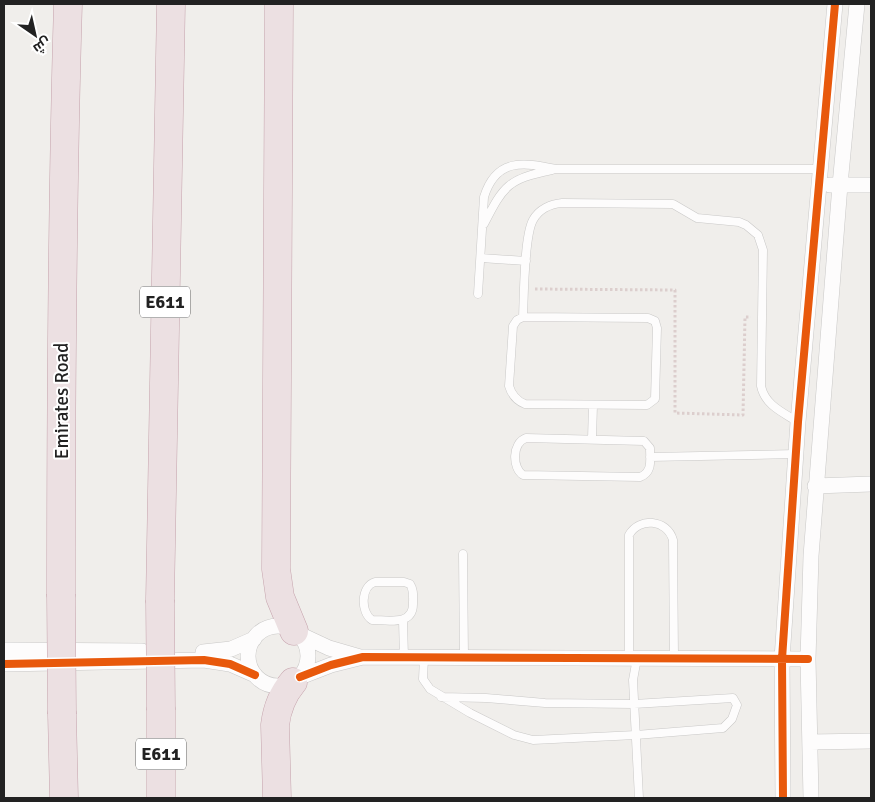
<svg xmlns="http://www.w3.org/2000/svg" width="875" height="802" font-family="Signika,Cairo,sans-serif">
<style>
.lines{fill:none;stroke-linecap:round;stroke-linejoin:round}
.lane-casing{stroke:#c9c8c7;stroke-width:9}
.street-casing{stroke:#c9c8c7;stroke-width:16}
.highway-casing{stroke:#c5a2ac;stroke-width:29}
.path{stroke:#dccecd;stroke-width:3;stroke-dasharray:2.5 2.5;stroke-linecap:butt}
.lane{stroke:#fdfcfc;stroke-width:8}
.street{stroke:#fdfcfc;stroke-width:15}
.highway{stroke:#ece0e2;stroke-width:28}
.highway-bridge-casing{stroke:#c5a2ac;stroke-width:29;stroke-linecap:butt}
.highway-bridge{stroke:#ece0e2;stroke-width:28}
.cycleway-casing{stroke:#fff;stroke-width:11}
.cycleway{stroke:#e8590c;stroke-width:8}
.labels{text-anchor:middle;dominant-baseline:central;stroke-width:4;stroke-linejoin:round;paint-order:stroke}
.shield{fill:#fff;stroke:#646464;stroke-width:1}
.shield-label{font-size:18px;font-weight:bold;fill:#222}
.street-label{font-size:19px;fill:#222;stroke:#fff}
</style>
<rect width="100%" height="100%" fill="#f0eeeb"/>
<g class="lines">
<defs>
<path id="lane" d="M484 224C504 185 508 179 552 170
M481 258 526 261
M478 294 484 197C496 158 523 162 556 169H821
M523 317C524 296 524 236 533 220 539 209 551 204 562 203L673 204 697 218 739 222 746 225 758 235 763 250 761 386C765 405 782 412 798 422
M523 317 648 318 655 321 657 328 655 399 647 405 525 404C517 401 512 396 509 386L513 326 517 320Z
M526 438 644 441 650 448C650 460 653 472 640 477L523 475C512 468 512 443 526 438Z
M592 439 593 405
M650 457 796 454
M463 554 464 658
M375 582H404L410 584C414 590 413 596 413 604 413 626 388 620 372 620 360 612 361 586 375 582Z
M403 620 404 658
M424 658 423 679 430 689 470 713 514 735 533 740 636 735 723 728 732 719 737 705 733 698 634 704 545 703 486 698 441 697
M629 658V535C639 517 667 519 673 540L674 658
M637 658 633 680 639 798"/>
<path id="street" d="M830 185H871
M815 486 871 484
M248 656a30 30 0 1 1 60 0a30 30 0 1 1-60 0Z
M299 634 329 648 360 657
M4 650 142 651
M203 652 231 649 254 639
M4 664 204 660 230 664 255 675
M300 677 331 665 363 657 808 659
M810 742 871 741
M783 798 782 659 798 422 835 4
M811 798 808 659 811 556 840 185 857 4"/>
<path id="highway" d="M279 4 276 569 280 597 294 631
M61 594C61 397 62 200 68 4
M160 600 171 4
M161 710V798
M62 714 64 798
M277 798 275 725C277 708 282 695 293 682"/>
</defs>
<use href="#lane" class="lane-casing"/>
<use href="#street" class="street-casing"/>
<use href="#highway" class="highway-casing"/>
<path class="path" d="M535 289 675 290V413L743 415 745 317H751"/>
<use href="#lane" class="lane"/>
<use href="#street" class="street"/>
<use href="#highway" class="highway"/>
<defs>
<path id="highway-bridge" d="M61 594 62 714
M160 600 161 710"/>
</defs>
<use href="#highway-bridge" class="highway-bridge-casing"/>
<use href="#highway-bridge" class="highway-bridge"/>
<defs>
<path id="cycleway" d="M4 664 204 660 230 664 255 675
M300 677 331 665 363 657 808 659
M783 798 782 659 798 422 835 4"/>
</defs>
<use href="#cycleway" class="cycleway-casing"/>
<use href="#cycleway" class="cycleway"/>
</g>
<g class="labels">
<g class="shield">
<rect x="140" y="286.5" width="50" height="31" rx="4"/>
<rect x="136" y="738.5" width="50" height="31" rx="4"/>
</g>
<g class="shield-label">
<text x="165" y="302">E611</text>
<text x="161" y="754">E611</text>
</g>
<g class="street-label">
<text transform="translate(62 401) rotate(-90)">Emirates Road</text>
</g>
</g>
<rect width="875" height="802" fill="none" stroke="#222222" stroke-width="10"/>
<g transform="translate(35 35) rotate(146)" stroke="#ffffff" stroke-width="4" paint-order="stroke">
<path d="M0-4L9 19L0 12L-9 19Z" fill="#222222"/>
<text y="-8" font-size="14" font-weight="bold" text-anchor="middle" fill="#222222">ش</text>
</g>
</svg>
